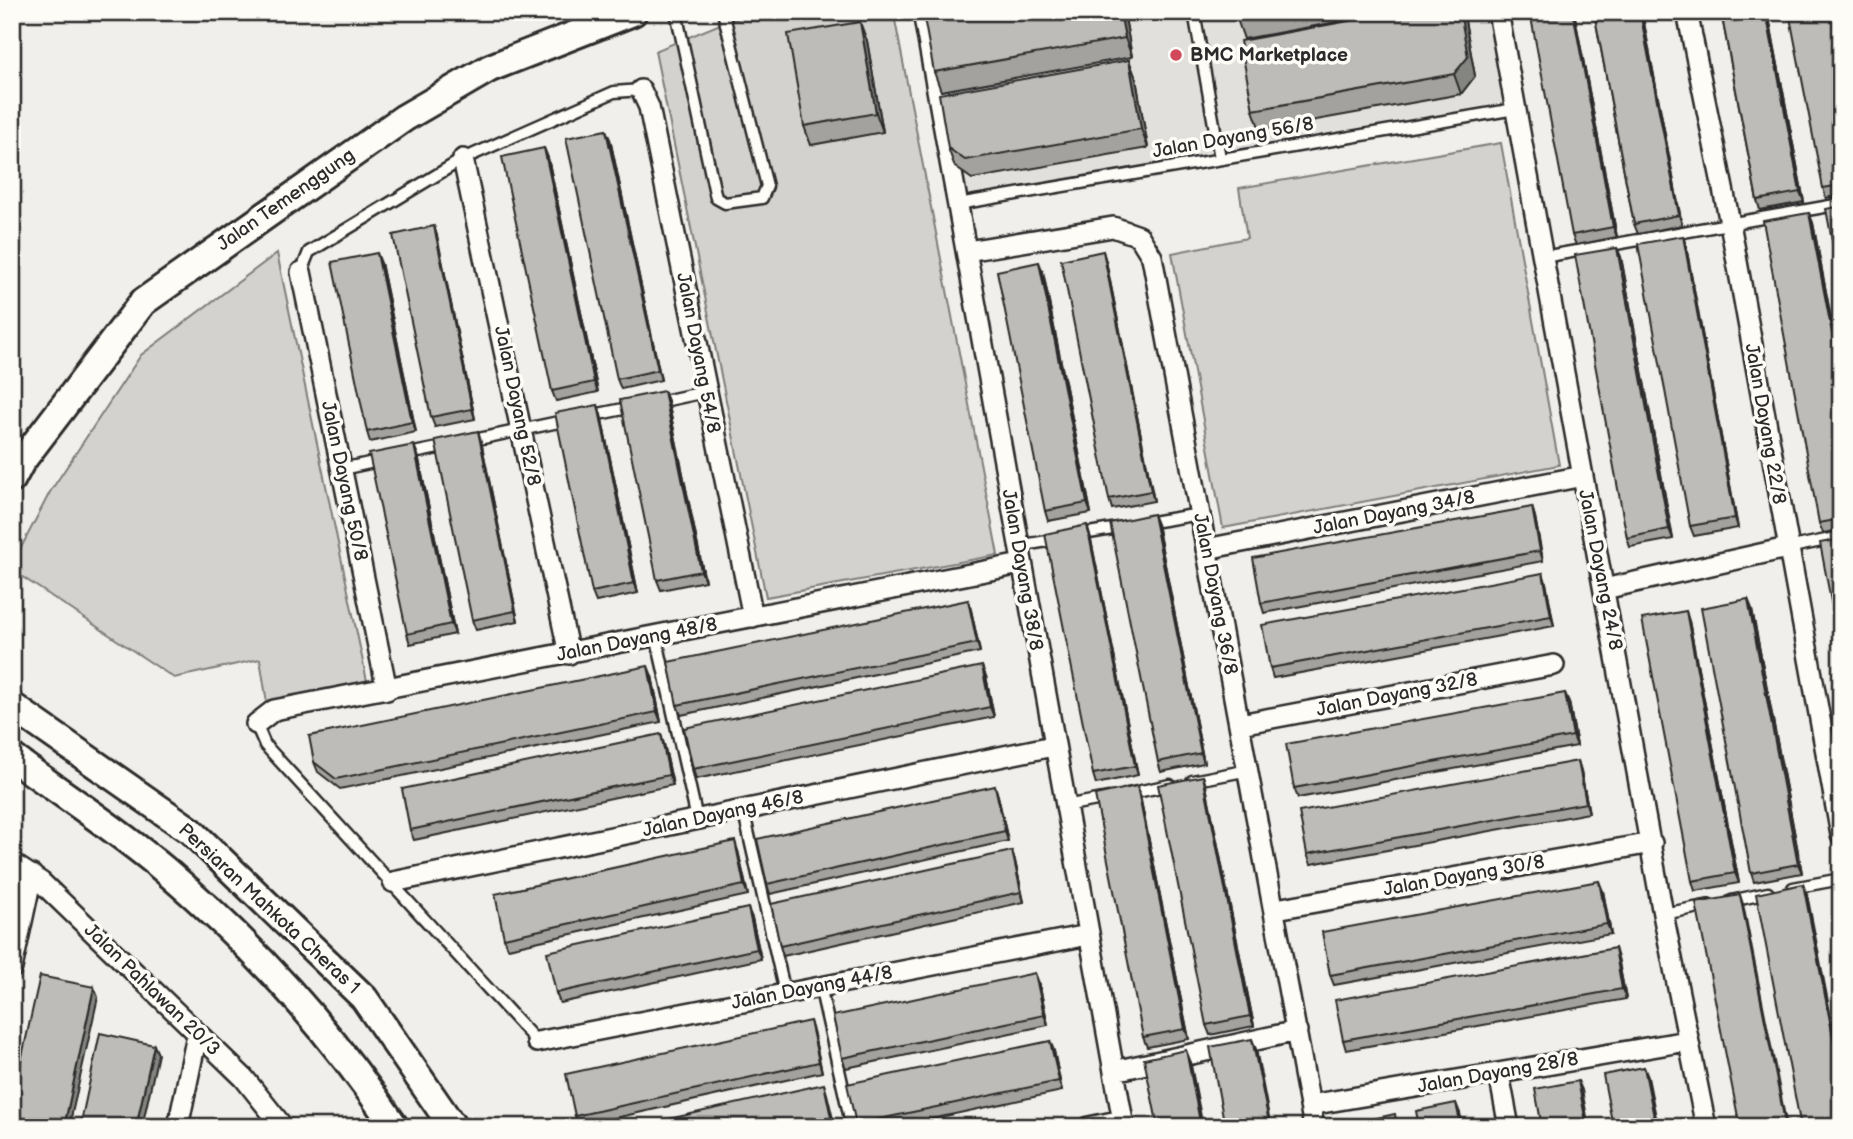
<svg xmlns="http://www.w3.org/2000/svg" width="1853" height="1139" font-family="'Balsamiq Sans',sans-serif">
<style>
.built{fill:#e1e0dc}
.green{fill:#d3d2cf;stroke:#7f7e7d;stroke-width:2}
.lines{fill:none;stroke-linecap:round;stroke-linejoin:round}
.lane-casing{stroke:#2b2b2b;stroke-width:15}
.street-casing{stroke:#2b2b2b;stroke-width:24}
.secondary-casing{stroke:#2b2b2b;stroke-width:32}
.lane{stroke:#fdfcf7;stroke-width:10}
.street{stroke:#fdfcf7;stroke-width:19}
.secondary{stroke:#fdfcf7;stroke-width:26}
.wall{fill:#a3a29e;stroke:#2b2b2b;stroke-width:2}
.shaded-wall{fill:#848481;stroke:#2b2b2b;stroke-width:2}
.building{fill:#bdbcb8;stroke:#2b2b2b;stroke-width:2}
.poi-dot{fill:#d1495b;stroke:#fdfcf7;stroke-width:2.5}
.labels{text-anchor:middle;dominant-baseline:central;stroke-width:7;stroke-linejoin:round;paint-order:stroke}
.poi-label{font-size:19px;font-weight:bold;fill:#2b2b2b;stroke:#fdfcf7;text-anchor:start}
.street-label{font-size:19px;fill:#2b2b2b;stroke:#fdfcf7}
</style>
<rect width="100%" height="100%" fill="#f0efeb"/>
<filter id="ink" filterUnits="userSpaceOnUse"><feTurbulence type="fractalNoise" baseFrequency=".0143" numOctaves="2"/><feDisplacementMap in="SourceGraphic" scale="14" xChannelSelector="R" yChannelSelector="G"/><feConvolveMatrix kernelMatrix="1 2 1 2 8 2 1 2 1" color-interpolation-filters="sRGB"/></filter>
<g filter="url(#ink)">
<path class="built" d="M1486 12 1502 103 964 195 931 13Z"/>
<path class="green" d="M781 12 894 15 998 555 766 597 655 51 730 20Z
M1501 143 1559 465 1223 528 1172 253 1247 238 1239 188Z
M277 253 367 681 267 703 260 659 174 678 12 570V565L50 492 141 355Z"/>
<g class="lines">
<defs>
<path id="lane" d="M676 12 716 198 725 203 762 198 767 186 723 12
M1194 12 1220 158
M958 204 1515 109
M1543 257 1841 204
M301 272 309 252 463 159 614 92 641 90
M654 403 705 392
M589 416 633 407
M469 441 568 420
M404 455 448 446
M342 469 383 460
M1146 523 1200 514
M1077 535 1124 527
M1018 546 1059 539
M1787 548 1841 537
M656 636 697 819
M256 724 265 745 537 1042
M1192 781 1249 770
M1127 794 1170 785
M1065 806 1108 798
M743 809 785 993
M1793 888 1841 879
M1731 901 1768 893
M1663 914 1710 905
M820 986 852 1127"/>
<path id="street" d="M923 12 1124 1127
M1498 12 1663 914 1706 1127
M1687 12 1730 223 1841 835
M641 90 649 107 753 617
M463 159 569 654
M967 251 1113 227 1139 236 1152 257 1314 1127
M301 272 387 690
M1206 549 1583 476
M1604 589 1787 548
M256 724 274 710 1021 564
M1240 724 1554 665
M12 863 41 882 244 1078 283 1127
M393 882 1053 746
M1276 909 1652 843
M12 968 32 875
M537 1042 1088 935
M1114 1071 1297 1031
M1499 1074 1509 1127
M1310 1105 1687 1041
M178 1127 197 1035
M1089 1127 1123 1120"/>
<path id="secondary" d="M12 479 21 462 143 302 404 118 490 68 633 12
M12 706 191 831 364 998 453 1127
M12 757C63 795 118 830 166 871 257 949 327 1027 395 1127"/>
</defs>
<use href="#lane" class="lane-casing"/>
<use href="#street" class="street-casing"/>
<use href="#secondary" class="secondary-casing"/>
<use href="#lane" class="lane"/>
<use href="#street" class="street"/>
<use href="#secondary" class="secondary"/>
</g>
<path class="wall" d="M1124 12 1132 57 941 91 934 72Z
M1235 12H1391L1244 39 1237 19Z
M1574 12 1617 237 1576 245 1572 235Z
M1594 12H1642L1682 225 1638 234 1634 224Z
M1721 12H1768L1804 202 1760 210 1757 200Z
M1836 12 1841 40V195L1826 198 1823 188Z
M1465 21 1475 76 1461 94 1260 130 1253 110Z
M867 41 883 132 811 145 804 126Z
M1129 60 1136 79 1148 148 972 179 955 167 948 148Z
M610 139 661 380 621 389 617 379Z
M544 148 548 158 598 392 556 401 552 391Z
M1809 213 1813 223 1841 371V530L1823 533 1819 523Z
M434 226 437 236 475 419 435 427 431 417Z
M1683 236 1686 246 1738 528 1694 536 1690 526Z
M1617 248 1621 257 1673 539 1630 547 1627 538Z
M1106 261 1154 501 1112 509 1109 499Z
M381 263 416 432 370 442 367 432Z
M1043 272 1091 513 1048 521 1045 511Z
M664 391 668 401 705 581 661 590 657 580Z
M598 405 601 415 638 593 596 602 592 592Z
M481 441 518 621 476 630 472 620Z
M418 455 455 634 410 644 407 634Z
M1532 507 1535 517 1543 561 1264 613 1261 603Z
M1157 524 1204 763 1161 772 1158 762Z
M1087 525 1090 535 1138 775 1096 784 1093 774Z
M1543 573 1546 583 1554 626 1273 678 1270 668Z
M1748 599 1752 609 1802 873 1754 882 1751 873Z
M968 600 971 610 980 652 681 715 677 705Z
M1689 621 1739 883 1695 891 1692 881Z
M652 676 661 722 340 789 318 772 314 762Z
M986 676 994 717 696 779 693 769Z
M1569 702 1577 746 1298 798 1294 788Z
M664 744 673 785 414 840 410 830Z
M1578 761 1581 771 1589 813 1311 864 1307 854Z
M1203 776 1206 786 1254 1026 1210 1035 1206 1025Z
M995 786 998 796 1008 841 770 894 767 884Z
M1137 786 1140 796 1189 1039 1147 1047 1143 1037Z
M738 851 748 895 508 948 504 938Z
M1012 851 1015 861 1024 902 783 956 780 946Z
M1603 891 1611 934 1334 985 1330 975Z
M752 918 761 959 560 1003 556 993Z
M1618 958 1626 999 1346 1050 1343 1040Z
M1039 983 1048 1025 846 1068 842 1058Z
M813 1031 822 1072 579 1126 575 1116Z
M1050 1041 1054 1051 1062 1091 894 1127H857L856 1124Z"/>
<path class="shaded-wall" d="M1120 12H1124L1132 57 1125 38Z
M1460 12H1462L1465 21 1475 76 1461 94 1454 74Z
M1573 12H1574L1617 237 1613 227Z
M1640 12H1642L1682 225 1679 215Z
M1766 12H1768L1804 202 1800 192Z
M1834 12H1836L1841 40V49Z
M860 22 867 41 883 132 876 113Z
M1129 60 1136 79 1148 148 1141 129Z
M606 130 610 139 661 380 658 370Z
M544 148 548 158 598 392 594 382Z
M1809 213 1813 223 1841 371V380Z
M434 226 437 236 475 419 472 409Z
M1683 236 1686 246 1738 528 1735 518Z
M1617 248 1621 257 1673 539 1669 529Z
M1103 251 1106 261 1154 501 1151 491Z
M377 253 381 263 416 432 412 422Z
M1039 262 1043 272 1091 513 1087 503Z
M664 391 668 401 705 581 701 571Z
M598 405 601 415 638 593 634 583Z
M478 431 481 441 518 621 515 611Z
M414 445 418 455 455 634 451 624Z
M1532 507 1535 517 1543 561 1540 551Z
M1153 514 1157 524 1204 763 1201 753Z
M1087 525 1090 535 1138 775 1135 766Z
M1543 573 1546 583 1554 626 1551 616Z
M1748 599 1752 609 1802 873 1798 864Z
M968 600 971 610 980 652 977 643Z
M1686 611 1689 621 1739 883 1735 873Z
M648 666 652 676 661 722 657 712Z
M982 666 986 676 994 717 990 707Z
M1565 693 1569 702 1577 746 1573 736Z
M661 734 664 744 673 785 669 775Z
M1578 761 1581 771 1589 813 1586 803Z
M1203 776 1206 786 1254 1026 1250 1016Z
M995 786 998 796 1008 841 1005 831Z
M1137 786 1140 796 1189 1039 1185 1029Z
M735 841 738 851 748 895 744 885Z
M1012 851 1015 861 1024 902 1021 892Z
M1599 881 1603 891 1611 934 1607 924Z
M1803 884 1807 894 1841 1068V1077Z
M1740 895 1743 904 1787 1127H1786Z
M748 908 752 918 761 959 757 949Z
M1615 948 1618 958 1626 999 1622 989Z
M1035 973 1039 983 1048 1025 1044 1015Z
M94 987 98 997 69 1127H64Z
M810 1021 813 1031 822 1072 819 1062Z
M1252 1039 1256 1049 1271 1127H1270Z
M1050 1041 1054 1051 1062 1091 1059 1081Z
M154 1045 158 1054 142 1127H136Z
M1186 1050 1190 1060 1203 1127H1201Z
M1644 1067 1648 1077 1658 1127H1656Z
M1578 1081 1582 1090 1589 1127H1587Z
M824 1084 827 1094 835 1127H833Z
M1456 1103 1460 1113 1463 1127H1461Z"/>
<path class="building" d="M928 12H1120L1125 38 934 72 924 18Z
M1235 12H1277L1237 19Z
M1398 12H1460L1468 57 1454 74 1253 110 1240 41Z
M1530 12H1573L1613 227 1572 235Z
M1594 12H1640L1679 215 1634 224Z
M1721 12H1766L1800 192 1757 200Z
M1789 12H1834L1841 49V185L1823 188Z
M860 22 876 113 804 126 788 34Z
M1129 60 1141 129 965 160 948 148 939 94Z
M606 130 658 370 617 379 566 138Z
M544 148 594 382 552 391 502 157Z
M1841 206V288L1826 209Z
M1809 213 1841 380V519L1819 523 1763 221Z
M434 226 472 409 431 417 393 235Z
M1683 236 1735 518 1690 526 1638 244Z
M1617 248 1669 529 1627 538 1575 255Z
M1103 251 1151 491 1109 499 1061 260Z
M377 253 412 422 367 432 332 262Z
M1039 262 1087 503 1045 511 997 271Z
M664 391 701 571 657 580 620 400Z
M598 405 634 583 592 592 555 413Z
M478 431 515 611 472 620 435 440Z
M414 445 451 624 407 634 369 454Z
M1532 507 1540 551 1261 603 1253 558Z
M1153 514 1201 753 1158 762 1110 523Z
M1087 525 1135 766 1093 774 1045 534Z
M1841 539V654L1820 543Z
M1543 573 1551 616 1270 668 1262 625Z
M1748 599 1798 864 1751 873 1701 608Z
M968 600 977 643 677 705 668 662Z
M1686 611 1735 873 1692 881 1642 619Z
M648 666 657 712 336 779 314 762 309 736Z
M982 666 990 707 693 769 684 728Z
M1565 693 1573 736 1294 788 1286 744Z
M661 734 669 775 410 830 402 789Z
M1578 761 1586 803 1307 854 1299 812Z
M1203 776 1250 1016 1206 1025 1158 785Z
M995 786 1005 831 767 884 757 839Z
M1137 786 1185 1029 1143 1037 1095 795Z
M735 841 744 885 504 938 495 894Z
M1012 851 1021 892 780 946 771 904Z
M1599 881 1607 924 1330 975 1322 932Z
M1803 884 1841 1077V1127H1801L1756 894Z
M1740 895 1786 1127H1740L1696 903Z
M748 908 757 949 556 993 547 952Z
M1615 948 1622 989 1343 1040 1335 1000Z
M1035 973 1044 1015 842 1058 833 1016Z
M40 976 94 987 64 1127H12V1101Z
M810 1021 819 1062 575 1116 566 1074Z
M100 1033 154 1045 136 1127H80Z
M1252 1039 1270 1127H1225L1210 1047Z
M1050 1041 1059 1081 856 1124 847 1084Z
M1186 1050 1201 1127H1158L1144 1059Z
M1644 1067 1656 1127H1613L1603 1075Z
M1578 1081 1587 1127H1542L1535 1089Z
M824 1084 833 1127H633Z
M1456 1103 1461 1127H1419L1416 1111Z
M1395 1114 1397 1127H1354V1123Z"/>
</g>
<circle class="poi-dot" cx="1176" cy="55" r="7"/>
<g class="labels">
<g class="poi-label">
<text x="1190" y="55">BMC Marketplace</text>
</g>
<g class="street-label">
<text transform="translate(1233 138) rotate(-10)">Jalan Dayang 56/8</text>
<text transform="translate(286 200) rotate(-35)">Jalan Temenggung</text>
<text transform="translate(698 353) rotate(79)">Jalan Dayang 54/8</text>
<text transform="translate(517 406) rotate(78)">Jalan Dayang 52/8</text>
<text transform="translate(1765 424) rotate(80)">Jalan Dayang 22/8</text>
<text transform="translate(344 481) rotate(78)">Jalan Dayang 50/8</text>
<text transform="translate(1394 513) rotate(-11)">Jalan Dayang 34/8</text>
<text transform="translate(1022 570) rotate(80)">Jalan Dayang 38/8</text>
<text transform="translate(1600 570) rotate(79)">Jalan Dayang 24/8</text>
<text transform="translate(1215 594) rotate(79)">Jalan Dayang 36/8</text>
<text transform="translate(637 640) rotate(-11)">Jalan Dayang 48/8</text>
<text transform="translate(1397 695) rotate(-11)">Jalan Dayang 32/8</text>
<text transform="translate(723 814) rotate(-12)">Jalan Dayang 46/8</text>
<text transform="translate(1464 876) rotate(-10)">Jalan Dayang 30/8</text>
<text transform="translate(269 909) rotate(43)">Persiaran Mahkota Cheras 1</text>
<text transform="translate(812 988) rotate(-11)">Jalan Dayang 44/8</text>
<text transform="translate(152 990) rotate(44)">Jalan Pahlawan 20/3</text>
<text transform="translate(1498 1073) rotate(-10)">Jalan Dayang 28/8</text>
</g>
</g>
<rect width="1853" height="1139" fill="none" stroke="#fdfcf7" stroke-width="42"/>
<rect x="21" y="21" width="1811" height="1097" fill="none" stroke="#2b2b2b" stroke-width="2.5" filter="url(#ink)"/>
</svg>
